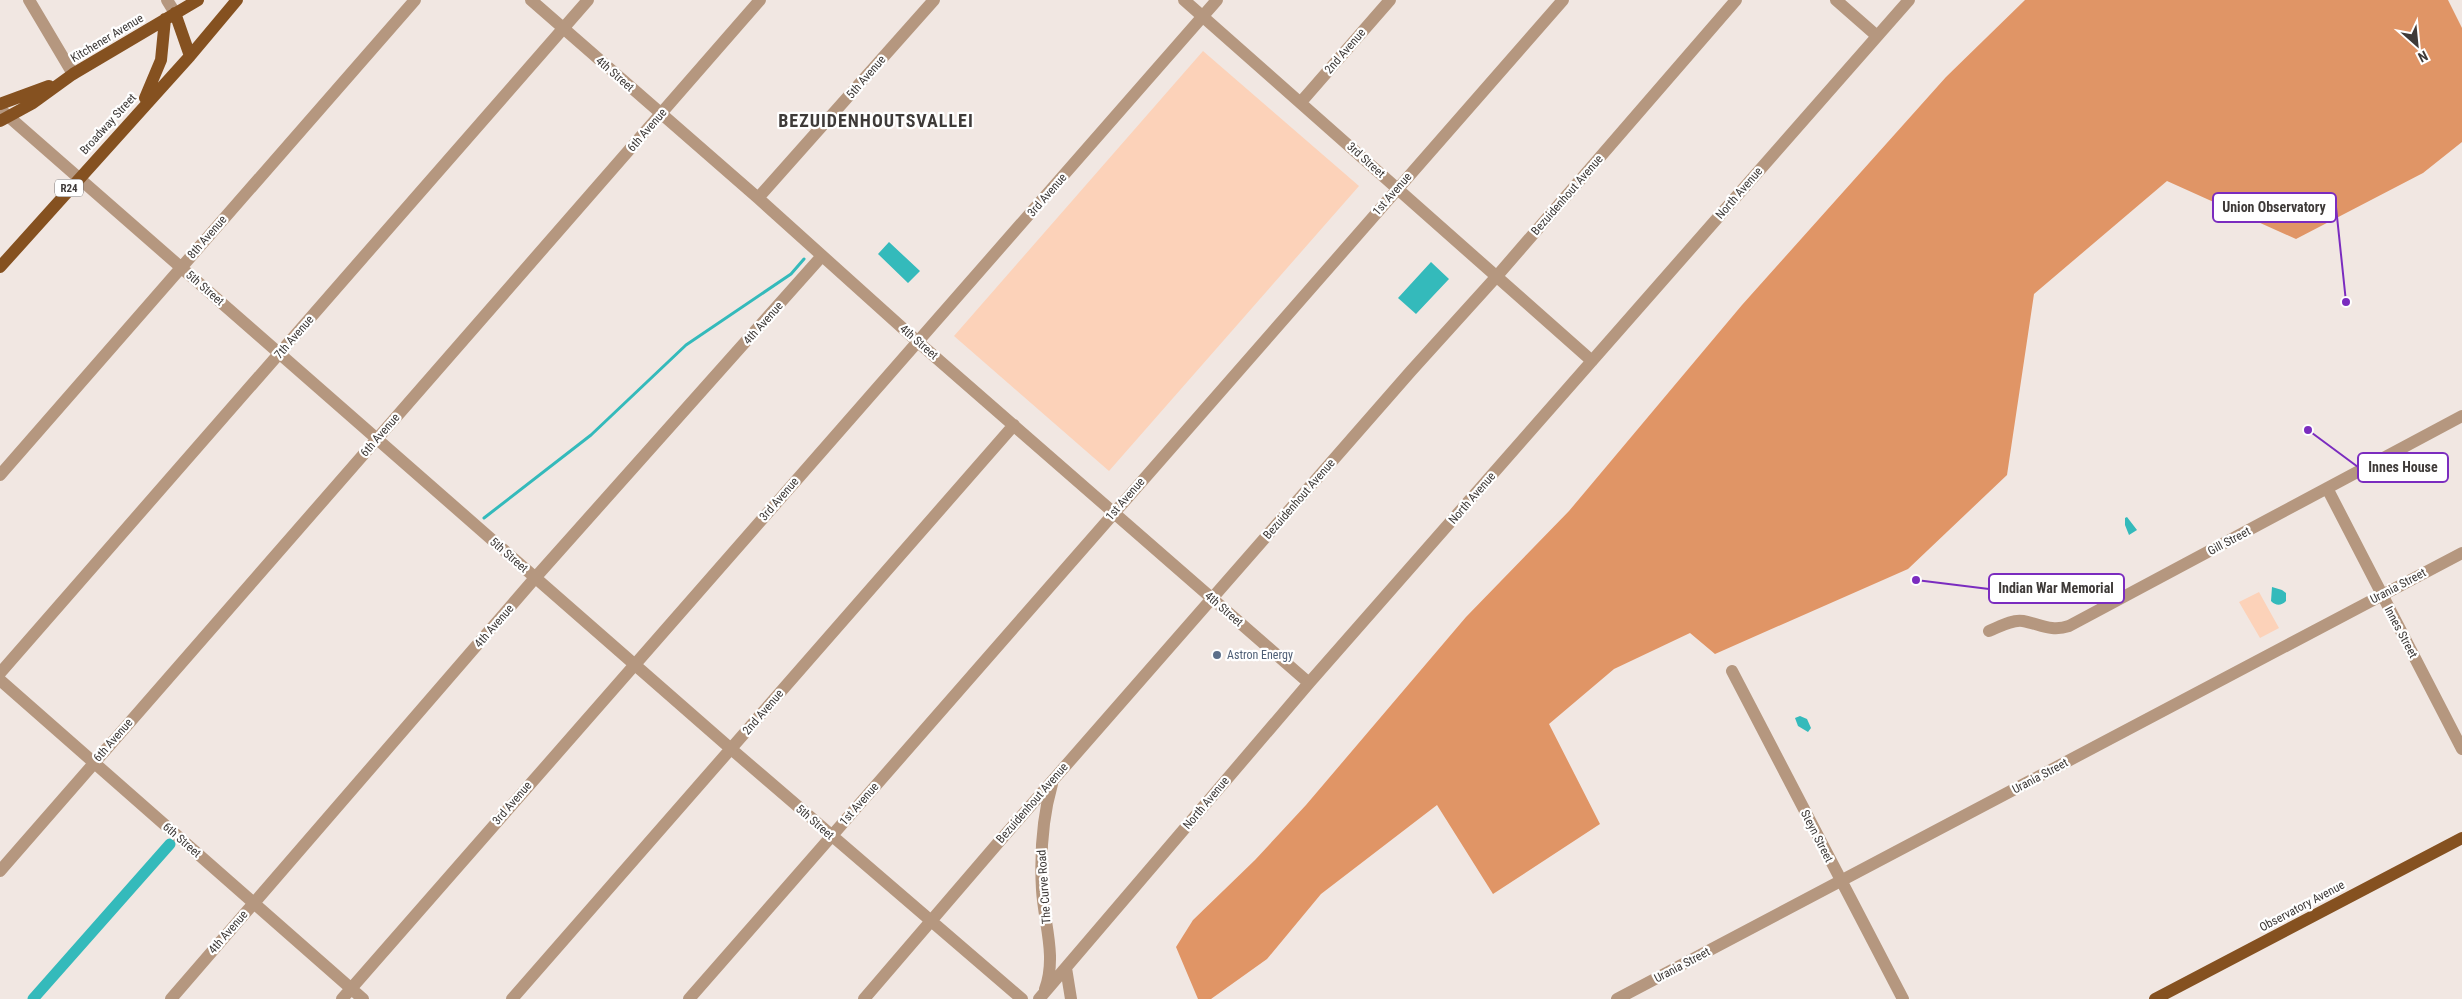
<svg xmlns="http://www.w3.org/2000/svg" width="2462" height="999" font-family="'Roboto Condensed',sans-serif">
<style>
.green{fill:#fcd2b9}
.forest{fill:#e09566}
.water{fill:#34babb}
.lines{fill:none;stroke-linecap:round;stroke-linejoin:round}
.stream{stroke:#34babb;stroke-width:3}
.canal{stroke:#34babb;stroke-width:11}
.minor{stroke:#b5977f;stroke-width:12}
.major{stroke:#855120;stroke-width:12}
.service-dot{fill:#5c6f8a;stroke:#fff;stroke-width:2}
.labels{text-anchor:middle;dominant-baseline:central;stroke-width:4.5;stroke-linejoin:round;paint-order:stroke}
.shield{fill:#fff;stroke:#787574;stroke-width:1}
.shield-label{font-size:11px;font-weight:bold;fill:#3e3a38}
.street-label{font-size:12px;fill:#3e3a38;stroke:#fff}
.service-label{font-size:12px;fill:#4e5e75;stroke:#fff;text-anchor:start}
.district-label{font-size:18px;font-weight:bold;letter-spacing:1px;fill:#3e3a38;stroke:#fff}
.leader{fill:none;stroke:#7b2cbf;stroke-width:2}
.callout-dot{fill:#7b2cbf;stroke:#fff;stroke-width:2}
.callout{fill:#fff;stroke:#7b2cbf;stroke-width:2}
.callout-label{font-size:14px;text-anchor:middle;font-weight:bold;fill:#3e3a38}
</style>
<rect width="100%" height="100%" fill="#f1e7e2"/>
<path class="green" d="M1203 51 1359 186 1109 471 954 336Z
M2259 592 2279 628 2260 638 2239 602Z"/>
<path class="forest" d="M2025 0H2448L2462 28V142L2423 173 2296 239 2167 181 2034 294 2007 475 1908 569 1715 654 1690 633 1614 669 1549 724 1600 824 1493 894 1437 805 1321 894 1267 959 1211 999H1198L1176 947 1193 920 1255 860 1306 805 1466 617 1569 511 1742 305 1946 77Z"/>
<path class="water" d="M889 242 920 271 908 283 878 254Z
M1431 262 1449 279 1416 314 1398 298Z
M2127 517 2137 530 2129 535 2125 525V518Z
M2272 587 2282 590 2286 593V601C2281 606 2276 606 2271 601Z
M1800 716 1807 719 1811 728 1808 732 1798 726 1795 718Z"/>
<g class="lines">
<path class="stream" d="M484 518 591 435 686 345 791 274 804 259"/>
<path class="canal" d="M33 999 170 844"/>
<path class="minor" d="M29 0 73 74
M167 0 175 13
M531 0 758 198 918 342 1309 683
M1184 0 1592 361
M1836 0 1877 36
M1301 102 1390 0
M0 109 730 748 1022 999
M758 198 934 0
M0 475 415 0
M2327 488 2462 749
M1989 631C1999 627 2012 619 2023 621 2040 624 2051 632 2069 626L2462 416
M1732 671 1903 999
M0 673 588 0
M0 680 363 999
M0 871 760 0
M1066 968 1071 999
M1045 989C1057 957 1044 923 1042 890 1040 854 1042 819 1052 784
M171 999 535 578 821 257
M342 999 1217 0
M512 999 1014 425
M689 999 1563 0
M864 999 998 843 1411 371 1497 276 1736 0
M1039 999 1309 683 1909 0
M1617 999 2462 553"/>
<path class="major" d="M175 13 190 56
M145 98 161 60 165 19
M0 104 49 86
M0 121 33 103 73 74 198 0
M0 267 190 56 237 0
M2155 999 2462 838"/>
</g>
<circle class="service-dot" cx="1217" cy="655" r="5"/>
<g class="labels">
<rect class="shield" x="55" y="179.5" width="28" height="17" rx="4"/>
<g class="shield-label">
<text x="69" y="188">R24</text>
</g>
<g class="street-label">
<text transform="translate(107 38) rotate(-31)">Kitchener Avenue</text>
<text transform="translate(1345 51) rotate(-49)">2nd Avenue</text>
<text transform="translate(615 74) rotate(41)">4th Street</text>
<text transform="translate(866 77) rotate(-49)">5th Avenue</text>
<text transform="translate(108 124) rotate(-48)">Broadway Street</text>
<text transform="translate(647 130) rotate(-49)">6th Avenue</text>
<text transform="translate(1366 160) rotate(42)">3rd Street</text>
<text transform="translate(1739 193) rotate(-49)">North Avenue</text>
<text transform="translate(1392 194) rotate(-49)">1st Avenue</text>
<text transform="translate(1047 195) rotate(-49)">3rd Avenue</text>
<text transform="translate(1567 195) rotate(-49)">Bezuidenhout Avenue</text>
<text transform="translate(207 237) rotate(-49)">8th Avenue</text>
<text transform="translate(205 288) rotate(41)">5th Street</text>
<text transform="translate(763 323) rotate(-48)">4th Avenue</text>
<text transform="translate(294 337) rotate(-49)">7th Avenue</text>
<text transform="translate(919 342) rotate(41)">4th Street</text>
<text transform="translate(380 435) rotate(-49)">6th Avenue</text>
<text transform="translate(1472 498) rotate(-49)">North Avenue</text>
<text transform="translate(779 499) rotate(-49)">3rd Avenue</text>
<text transform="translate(1125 499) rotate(-49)">1st Avenue</text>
<text transform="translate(1299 499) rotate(-49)">Bezuidenhout Avenue</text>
<text transform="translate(2229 541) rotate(-28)">Gill Street</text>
<text transform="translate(509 555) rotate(41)">5th Street</text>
<text transform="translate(2398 586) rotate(-28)">Urania Street</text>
<text transform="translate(1224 609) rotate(41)">4th Street</text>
<text transform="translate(494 626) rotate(-49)">4th Avenue</text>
<text transform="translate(2401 632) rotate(62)">Innes Street</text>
<text transform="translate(763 712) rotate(-49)">2nd Avenue</text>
<text transform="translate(113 740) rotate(-49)">6th Avenue</text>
<text transform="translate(2040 776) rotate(-28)">Urania Street</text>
<text transform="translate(512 803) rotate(-49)">3rd Avenue</text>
<text transform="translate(1032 803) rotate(-49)">Bezuidenhout Avenue</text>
<text transform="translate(1206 803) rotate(-50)">North Avenue</text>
<text transform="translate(859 804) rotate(-49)">1st Avenue</text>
<text transform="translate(815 822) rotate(41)">5th Street</text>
<text transform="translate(1817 836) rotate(63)">Steyn Street</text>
<text transform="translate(182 840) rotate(41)">6th Street</text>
<text transform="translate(1044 887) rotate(-94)">The Curve Road</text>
<text transform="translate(2302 906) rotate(-28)">Observatory Avenue</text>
<text transform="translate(228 932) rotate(-49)">4th Avenue</text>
<text transform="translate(1682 965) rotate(-28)">Urania Street</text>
</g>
<g class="service-label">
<text x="1227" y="655">Astron Energy</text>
</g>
<g class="district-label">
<text x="876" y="120">BEZUIDENHOUTSVALLEI</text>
</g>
</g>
<path class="leader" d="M2346 302L2336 207M2308 430L2358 467M1916 580L1989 589"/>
<g class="callout-dot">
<circle cx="2346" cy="302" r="5"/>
<circle cx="2308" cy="430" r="5"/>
<circle cx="1916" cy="580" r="5"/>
</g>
<g class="callout">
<rect x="2213" y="193" width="123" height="29" rx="5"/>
<rect x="2358" y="453" width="90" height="29" rx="5"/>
<rect x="1989" y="574" width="135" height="29" rx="5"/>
</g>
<g class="callout-label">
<text x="2274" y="212">Union Observatory</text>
<text x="2403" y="472">Innes House</text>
<text x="2056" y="593">Indian War Memorial</text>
</g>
<g transform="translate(2417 45) rotate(153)" stroke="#ffffff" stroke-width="4" paint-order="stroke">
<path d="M0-4L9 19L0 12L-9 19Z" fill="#3e3a38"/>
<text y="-8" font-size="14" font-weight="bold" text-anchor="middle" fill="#3e3a38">N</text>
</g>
</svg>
